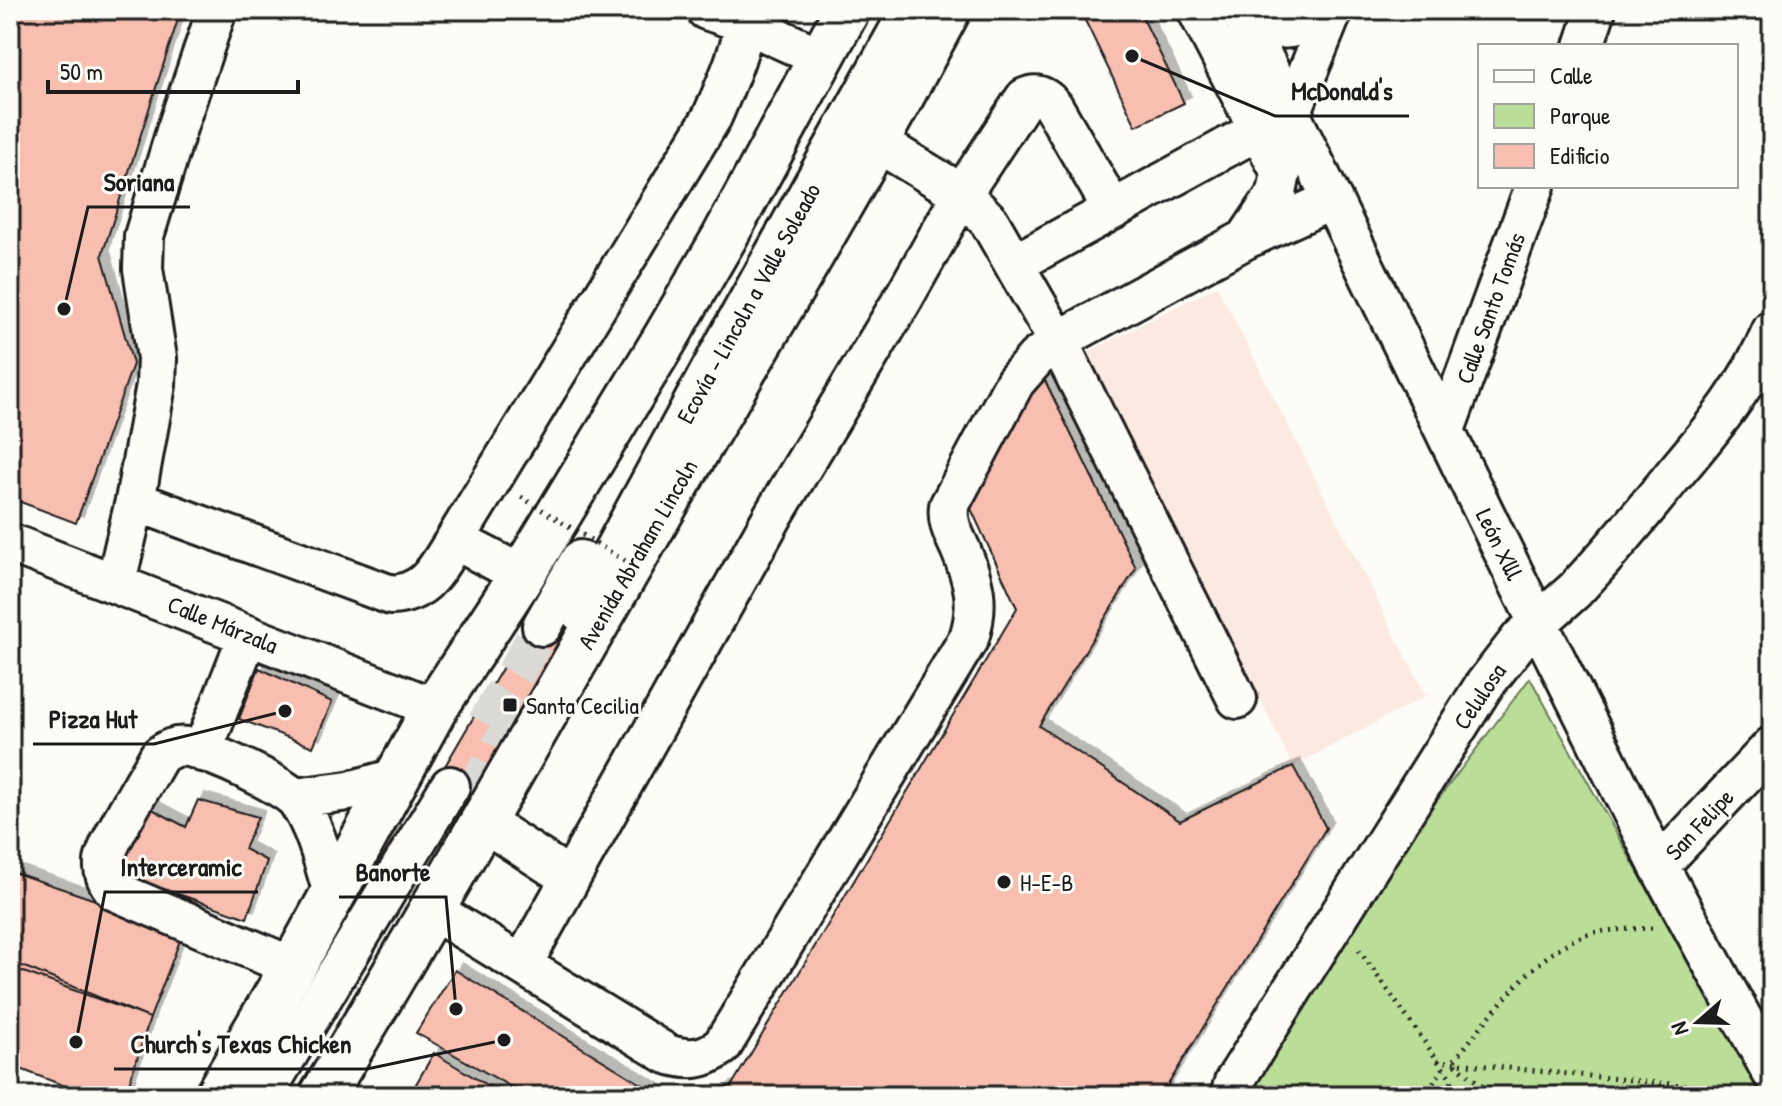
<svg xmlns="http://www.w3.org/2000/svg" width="1782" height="1106" font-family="'Patrick Hand',sans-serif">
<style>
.built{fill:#fce9e2}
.green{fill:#badd98;stroke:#6b7c5a;stroke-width:2}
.building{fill:#f8beb0;stroke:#1c1c1c;stroke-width:2;filter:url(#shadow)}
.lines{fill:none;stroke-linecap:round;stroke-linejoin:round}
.minor-tunnel{stroke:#dbdad6;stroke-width:38;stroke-dasharray:38 19;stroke-linecap:butt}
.minor-casing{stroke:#1c1c1c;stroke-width:44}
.major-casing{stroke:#1c1c1c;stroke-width:50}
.path{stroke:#1c1c1c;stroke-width:5;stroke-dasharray:2 6;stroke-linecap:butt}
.minor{stroke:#fdfcf7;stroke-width:38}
.major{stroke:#fdfcf7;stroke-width:44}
.path-bridge{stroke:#1c1c1c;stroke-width:5;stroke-dasharray:2 6;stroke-linecap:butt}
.poi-dot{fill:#1c1c1c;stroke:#fdfcf7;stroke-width:3}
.labels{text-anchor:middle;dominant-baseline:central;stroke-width:6;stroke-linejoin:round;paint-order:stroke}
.street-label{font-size:24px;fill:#1c1c1c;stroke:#fdfcf7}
.poi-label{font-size:24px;fill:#1c1c1c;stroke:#fdfcf7;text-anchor:start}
.leader{fill:none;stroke:#1c1c1c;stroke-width:3}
.callout-dot{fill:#1c1c1c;stroke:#fdfcf7;stroke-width:3}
.callout-label{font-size:26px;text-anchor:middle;font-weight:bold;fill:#1c1c1c;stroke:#fdfcf7;stroke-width:6;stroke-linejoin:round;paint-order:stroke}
</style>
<defs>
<filter id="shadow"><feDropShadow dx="7" dy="-7" stdDeviation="0" flood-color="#0004"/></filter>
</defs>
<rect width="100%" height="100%" fill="#fdfcf7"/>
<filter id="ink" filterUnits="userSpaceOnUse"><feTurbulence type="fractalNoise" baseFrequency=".0125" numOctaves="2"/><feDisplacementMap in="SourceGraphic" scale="16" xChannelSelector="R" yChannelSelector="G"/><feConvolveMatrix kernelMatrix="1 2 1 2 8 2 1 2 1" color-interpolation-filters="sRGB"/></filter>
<g filter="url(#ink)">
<path class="built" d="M1217 286 1426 696 1293 766 1086 353Z"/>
<path class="green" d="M1530 678 1756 1084 1746 1096H1252L1244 1088 1342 926Z"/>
<path class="building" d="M10 10H181L102 255 133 364 76 523 10 498Z
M1080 10H1139L1184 103 1136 126Z
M1037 364 1136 568 1039 726 1180 821 1293 766 1326 828 1161 1096H712L732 1085 1017 608 960 485Z
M531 619 574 644 481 804 438 778Z
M259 668 332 702 313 747 239 719Z
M198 800 258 817 244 849 267 861 247 918 118 873 141 803 186 827Z
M10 871 184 930 150 1018 10 967Z
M10 961 150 1018 125 1096H91L10 1065Z
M455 970 661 1096H527L416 1033Z
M434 1053 498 1092 495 1096H409Z"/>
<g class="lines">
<path class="minor-tunnel" d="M486 724 542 626
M470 798 528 700"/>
<defs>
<path id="minor" d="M706 10 745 23 822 58
M1197 10 1281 173 1277 193 1246 239
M1240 10 1538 623 1659 866 1772 1073
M1247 25C1279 31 1301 30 1331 16
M1584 46 1596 10
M1290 116 1333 10
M878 143 962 194 989 221 1058 341 1237 699
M1014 264 1260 129 1290 116
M1445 430 1535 186
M135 501 391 595C428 593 437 567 455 540L712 117C726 84 743 47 747 10
M455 540 522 575
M10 543 435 708
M116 582 135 501 156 385 157 358 143 269 144 236 176 131 217 10
M580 612 735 325 910 10
M542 626 580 560
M202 752 248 635
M295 798 349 791 396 778
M482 821 570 878
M1659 866 1772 746
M434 911 667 1054C689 1061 703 1060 722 1046L969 638C980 603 974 581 960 548 953 533 947 522 949 506L1015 382 1036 358 1058 341 1246 239 1332 200
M522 965 774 514 903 299 962 194 1025 98C1037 92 1045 97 1053 106L1113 210
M293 967 115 891C107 882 103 874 104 862 105 845 148 777 159 756 168 749 176 745 187 747 208 750 287 786 298 802 316 829 324 863 333 894
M263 1096 450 786
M1230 1096 1234 1082 1483 687 1521 638 1575 590 1596 567C1624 536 1650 504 1676 472 1714 427 1749 385 1772 330"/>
<path id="major" d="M217 1096 293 967 435 708 522 575 665 339 724 238 847 10
M322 1096C436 907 543 715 654 524 753 353 856 184 948 10"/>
</defs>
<use href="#minor" class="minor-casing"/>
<use href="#major" class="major-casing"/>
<path class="path" d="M1359 950 1451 1079 1455 1096
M1437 1061 1741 1091
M1424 1096 1443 1069
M1494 1096 1453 1062C1488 1020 1541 941 1598 932 1616 929 1635 929 1653 928"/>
<use href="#minor" class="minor"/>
<use href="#major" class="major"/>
<path class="path-bridge" d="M521 497 643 572"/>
</g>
</g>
<g class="poi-dot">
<rect x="502" y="697" width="16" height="16" rx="4"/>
<circle cx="1004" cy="882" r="8"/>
</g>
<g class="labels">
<g class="street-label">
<text transform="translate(748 303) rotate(-61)">Ecovía - Lincoln a Valle Soleado</text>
<text transform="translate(1490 308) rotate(-70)">Calle Santo Tomás</text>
<text transform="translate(1500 544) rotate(64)">León Xlll</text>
<text transform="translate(637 554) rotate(-60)">Avenida Abraham Lincoln</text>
<text transform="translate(223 624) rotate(22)">Calle Márzala</text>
<text transform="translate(1479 696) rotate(-56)">Celulosa</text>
<text transform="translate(1699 824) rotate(-47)">San Felipe</text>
</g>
<g class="poi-label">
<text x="526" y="705">Santa Cecilia</text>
<text x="1020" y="882">H-E-B</text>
</g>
</g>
<path class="leader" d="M1132 56L1275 116H1409M64 309L88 207H190M285 711L154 744H33M76 1042L105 892H258M456 1009L446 897H339M504 1040L367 1069H114"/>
<g class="callout-dot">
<circle cx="1132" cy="56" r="8"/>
<circle cx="64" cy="309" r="8"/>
<circle cx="285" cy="711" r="8"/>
<circle cx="76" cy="1042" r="8"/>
<circle cx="456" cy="1009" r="8"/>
<circle cx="504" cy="1040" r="8"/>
</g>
<g class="callout-label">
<text x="1342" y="100">McDonald's</text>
<text x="139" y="191">Soriana</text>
<text x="93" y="728">Pizza Hut</text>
<text x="181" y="876">Interceramic</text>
<text x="393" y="881">Banorte</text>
<text x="241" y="1053">Church's Texas Chicken</text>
</g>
<rect width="1782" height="1106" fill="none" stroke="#fdfcf7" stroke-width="40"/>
<rect x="20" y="20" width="1742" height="1066" fill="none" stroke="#1c1c1c" stroke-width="3" filter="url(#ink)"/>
<rect x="1478" y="44" width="260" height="144" fill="#fdfcf7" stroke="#a3a29f" stroke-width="2"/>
<rect x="1494" y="70" width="40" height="12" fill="#fdfcf7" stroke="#a3a29f" stroke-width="2"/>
<text x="1550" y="84" font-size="24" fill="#1c1c1c">Calle</text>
<rect x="1494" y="104" width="40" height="24" fill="#badd98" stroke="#a3a29f" stroke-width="2"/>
<text x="1550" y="124" font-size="24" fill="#1c1c1c">Parque</text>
<rect x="1494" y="144" width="40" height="24" fill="#f8beb0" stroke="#a3a29f" stroke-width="2"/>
<text x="1550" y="164" font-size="24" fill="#1c1c1c">Edificio</text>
<g transform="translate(1698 1022) rotate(250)" stroke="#fdfcf7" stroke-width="6" paint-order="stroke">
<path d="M0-6L14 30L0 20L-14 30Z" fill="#1c1c1c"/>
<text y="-12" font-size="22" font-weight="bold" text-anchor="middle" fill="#1c1c1c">N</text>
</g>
<path d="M48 80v12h250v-12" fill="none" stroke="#1c1c1c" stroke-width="4"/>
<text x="60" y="80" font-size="24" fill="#1c1c1c" stroke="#fdfcf7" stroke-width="6" paint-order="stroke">50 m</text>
</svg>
